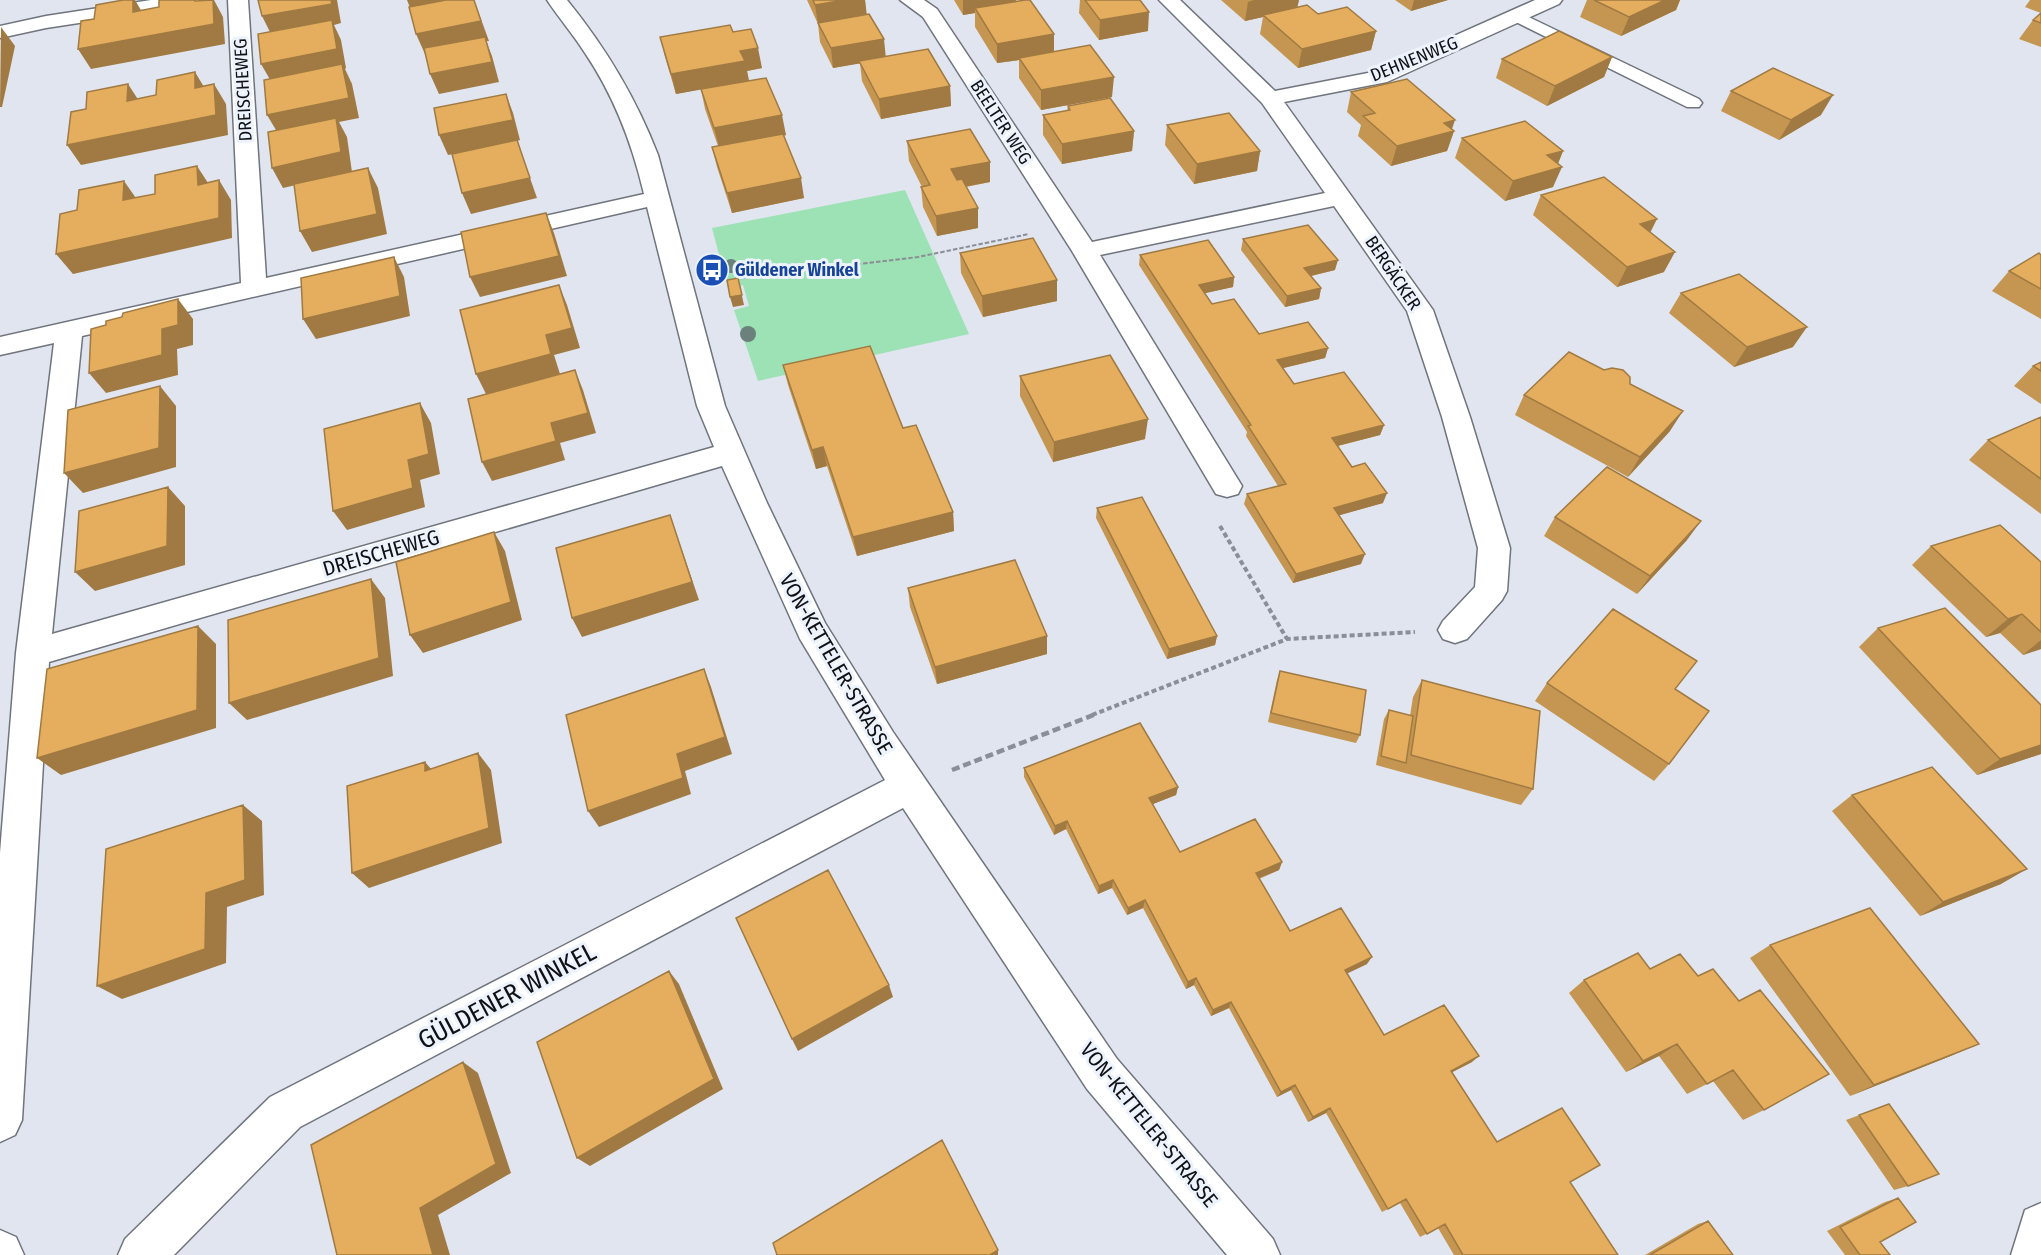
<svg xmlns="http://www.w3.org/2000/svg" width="2041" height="1255" font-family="'Fira Sans Condensed',sans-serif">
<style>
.green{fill:#9ce2b5}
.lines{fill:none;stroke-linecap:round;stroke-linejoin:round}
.lane-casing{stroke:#6f747d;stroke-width:3}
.street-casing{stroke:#6f747d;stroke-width:3}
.path-far2{stroke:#8a8e96;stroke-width:2;stroke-dasharray:4.5 2;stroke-linecap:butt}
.path-far1{stroke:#8a8e96;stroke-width:4;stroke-dasharray:5 3;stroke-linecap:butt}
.path{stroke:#8a8e96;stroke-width:4.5;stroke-dasharray:8 4;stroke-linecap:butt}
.lane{fill:#fff;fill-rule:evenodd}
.street{fill:#fff;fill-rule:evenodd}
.tree{fill:#6a827b}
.wall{fill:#c49651}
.shaded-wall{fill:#a07a42}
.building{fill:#e4ae5e;stroke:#a07a42;stroke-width:1.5}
.labels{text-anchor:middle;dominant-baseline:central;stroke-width:6;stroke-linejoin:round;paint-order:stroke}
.far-street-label{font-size:18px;fill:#0f1114;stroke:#edf3fd}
.far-transit-label{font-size:18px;font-weight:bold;fill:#164399;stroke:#edf3fd;text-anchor:start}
.street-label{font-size:21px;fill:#0f1114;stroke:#edf3fd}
.near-street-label{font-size:26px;fill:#0f1114;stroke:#edf3fd}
</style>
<rect width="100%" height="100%" fill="#e0e5f0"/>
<path class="green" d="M905 190 969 334 758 381 734 310 749 306 743 285 728 288 712 228Z"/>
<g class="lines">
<defs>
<path id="lane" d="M1516 11 1699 99 1702 103 1699 107H1687L1510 19 1508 16 1510 13Z"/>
<path id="street" d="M151 0H200L197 4 190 6 46 28 0 38V26L46 16Z
M228 0H248L266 278 644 194C632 143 614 96 585 53 573 34 559 18 547 0H567C606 48 636 98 658 155L725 406 767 503 825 623 893 732 1117 1059 1273 1239 1280 1255H1227L1087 1089 903 808 300 1127 174 1255H118L125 1239 270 1097 885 780 800 639 722 466 49 662 22 1120 15 1135 0 1142V853L16 653 54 343 0 355V337L241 283ZM647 207 697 406 714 447 52 634 82 336Z
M900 0H924L937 9 1092 242 1325 193 1262 103 1159 0H1180L1275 91 1373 72 1535 0H1562L1559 4 1387 82 1284 102 1433 310 1470 417 1510 548 1507 591 1502 600 1467 639 1455 643 1443 639 1438 630 1443 621 1475 587 1478 548 1442 417 1407 311 1334 206 1100 255 1242 486 1238 494 1227 497 1216 494 1072 251 923 17Z
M2041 1203V1255H2011L2025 1210Z
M0 1230 16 1237 24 1255H0Z"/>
</defs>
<use href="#lane" class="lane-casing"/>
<use href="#street" class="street-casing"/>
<path class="path-far2" d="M734 279 918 257 1029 234"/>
<path class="path-far1" d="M1220 526 1287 639
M1092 715 1287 639 1415 632"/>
<path class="path" d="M952 770 1096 714"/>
<use href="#lane" class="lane"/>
<use href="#street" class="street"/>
</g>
<g class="tree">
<circle cx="731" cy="266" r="7"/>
<circle cx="748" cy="334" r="8"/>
</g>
<path class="wall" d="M807 0H865L866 14 885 57 950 86 951 106 881 119 862 81 860 63 833 68 820 42 818 24Z
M954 0H1016V2L1054 52 1112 97 1041 110 1019 78V60L997 63 975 27V13L963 15Z
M1080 0H1140L1148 31 1099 40 1079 13Z
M1221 0H1299L1297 7 1376 31 1371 50 1298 68 1260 34 1263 17 1245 21Z
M1395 0H1448L1411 11Z
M1587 0H1680L1676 10 1621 36 1580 17Z
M2030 0H2041V13L2025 7Z
M2041 13V47L2019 39 2033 20Z
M733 32 762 68 747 71 749 81 786 135 784 136 804 198 732 213 717 167 712 147 718 146 705 109 701 89 676 94 665 57 660 37Z
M1612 57 1604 77 1547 106 1496 78 1502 59Z
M1731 91 1821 115 1779 140 1721 111Z
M1351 92 1452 130 1454 131 1447 151 1391 166 1358 136 1361 125 1347 112Z
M1068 106 1134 131 1132 151 1062 164 1043 135V115L1067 111Z
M1167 125 1260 151 1257 171 1194 184 1165 145Z
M1462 138 1563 151 1558 164 1553 187 1505 201 1455 158Z
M907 141 990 162V182L966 187 978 228 937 236 923 207 921 187H922L909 161Z
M1541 195 1664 272 1617 287 1533 215Z
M1243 239 1335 270 1311 276 1321 288 1319 299 1285 307 1241 250Z
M960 253 1057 280V301L983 317 961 273Z
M1140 255 1234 277 1233 287 1205 293 1212 304 1259 334 1328 348 1325 358 1283 368 1294 384 1384 425 1380 435 1338 446 1352 467 1383 503 1339 515 1361 564 1293 583 1244 504 1247 494 1278 486 1246 436 1247 432 1139 265Z
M2041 255V319L1992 291 2009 271Z
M1681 293 1793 347 1734 367 1669 313Z
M2041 362V404L2014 386 2033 366Z
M783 365 903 428 953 512 954 531 857 556 827 466 816 469 788 385Z
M1020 376 1145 439 1053 462 1020 396Z
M1630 384 1670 431 1628 477 1515 415 1524 395Z
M2041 417V514L1969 460 1988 440Z
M1097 508 1217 636 1215 645 1167 659 1096 518Z
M1555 517 1687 540 1637 594 1544 536Z
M1931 546 2041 562V649L2023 655 2000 633 1986 637 1912 565Z
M908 588 1047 654 937 684 910 607Z
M1878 628 2041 705V754L1977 775 1859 647Z
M1280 671 1360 735 1356 743 1268 722 1277 680Z
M1422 680 1533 789 1521 805 1376 765 1384 719 1389 710 1410 716 1413 697Z
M1547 683 1675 689 1669 764 1654 781 1535 701Z
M1024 768 1178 787 1176 795 1153 804 1180 852 1282 862 1279 870 1259 879 1290 931 1367 964 1347 973 1384 1035 1472 1062 1452 1072 1497 1142 1570 1182 1618 1255H1454L1438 1228 1420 1237 1400 1203 1382 1212 1326 1113 1308 1122 1291 1090 1277 1097 1229 1008 1211 1016 1194 985 1186 989 1143 908 1127 915 1112 888 1098 894 1066 829 1054 835 1024 777Z
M1852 795 2001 884 1920 916 1832 811Z
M1770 945 1953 1055 1850 1096 1750 958Z
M1680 954 1764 1110 1743 1120 1713 1081 1687 1094 1659 1056 1626 1072 1569 993 1584 980 1650 969Z
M1889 1104 1908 1186 1894 1190 1846 1120Z
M1898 1198 1880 1242 1890 1255H1845L1827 1231 1885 1202Z
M1708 1221 1733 1255H1645L1698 1224Z"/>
<path class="shaded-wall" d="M133 0H135L145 17 133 12Z
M213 0H214L223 17 225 44 91 69 78 49Z
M331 0H337L341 23 334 25 341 40 346 68 345 69 352 84 359 118 339 122 347 137 352 172 283 188 272 168 279 135 267 115 272 83 261 64 272 36 262 16Z
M407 0H463L413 15Z
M474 0 489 41H486L492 56 499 82 439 94 430 74 486 41 425 54 416 34Z
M845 0H865L867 16 818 24 815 5Z
M963 0H1016V6L975 8V13L963 15Z
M1254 0H1299L1297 9 1263 15V17L1245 21 1248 2Z
M1414 0H1448L1411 11Z
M1665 0H1680L1676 10 1621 36 1629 17Z
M1149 12 1148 31 1099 40 1100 20Z
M1 27 15 46 2 107H0Z
M1376 31 1371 50 1298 68 1302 49Z
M1054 34V54L1019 58V60L997 63V44Z
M884 39 886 59 833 68 831 48Z
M758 48 762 68 747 71 749 81 676 94 671 74 740 51Z
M1612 57 1604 77 1547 106 1555 86Z
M195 72 207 92 195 88Z
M1114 77 1112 97 1041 110V90Z
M128 84 141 104 127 101Z
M214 84 226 104 228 135 81 165 67 145Z
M950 86 951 106 881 119 879 99Z
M506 94 513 113 520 140 517 141 537 198 471 214 462 193 517 141 448 155 439 135Z
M1833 95 1821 115 1779 140 1791 120Z
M782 115 786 135 719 147 714 128Z
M1455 120 1451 132 1454 131 1447 151 1391 166 1397 146 1444 123Z
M1134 131 1132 151 1062 164V144Z
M1260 151 1257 171 1194 184 1197 164Z
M1563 151 1556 168 1562 167 1553 187 1505 201 1513 181 1547 155Z
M990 162V182L952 189 951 169Z
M197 166 210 186 198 185Z
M368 168 378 188 387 234 312 252 300 231Z
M801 178 804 198 732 213 727 193Z
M219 180 231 200 232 238 73 274 56 254Z
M124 181 138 201 123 200Z
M978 208V228L937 236 936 216Z
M546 213 554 233 567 276 480 297 470 277Z
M1657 219 1647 239 1640 224Z
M1675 252 1664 272 1617 287 1627 267Z
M394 257 404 277 410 316 316 339 303 319Z
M1338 260 1335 270 1302 278 1304 268Z
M1234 277 1233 287 1197 295 1199 285Z
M738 278 744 305 733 307 730 297Z
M1057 280V301L983 317 982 296Z
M559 285 567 305 580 348 554 355 560 374 486 394 476 374 546 335Z
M1321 288 1319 299 1285 307 1287 296Z
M178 299 193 319V345L177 349 178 375 106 393 89 373 162 329Z
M1807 327 1793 347 1734 367 1747 347Z
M1328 348 1325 358 1275 370 1277 360Z
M575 370 583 390 596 433 560 443 565 460 492 481 482 462 551 423Z
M160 386 176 406V467L83 493 64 473Z
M420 403 431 423 440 474 420 480 425 507 347 530 333 511 408 460Z
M1683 411 1670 431 1628 477 1640 457Z
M1148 419 1145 439 1053 462 1054 442Z
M1384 425 1380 435 1329 448 1332 438Z
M823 447 827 466 816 469 812 450Z
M168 487 185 506V565L95 591 75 572Z
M1387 493 1383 503 1330 518 1334 508Z
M953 512 954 531 857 556 853 537Z
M670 515 699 600 582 637 572 618Z
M1701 521 1687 540 1637 594 1650 576Z
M494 532 505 551 522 620 423 653 410 635Z
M1365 554 1361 564 1293 583 1296 574Z
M371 579 385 598 393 676 247 720 229 703Z
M2022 614 2000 633 1986 637 2008 619Z
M198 626 216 644V728L61 775 37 758Z
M1047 636V654L937 684 935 667Z
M1217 636 1215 645 1167 659 1169 649Z
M2041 640V649L2023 655Z
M704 669 711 687 732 754 685 771 691 794 599 827 588 811Z
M2041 745V754L1977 775 2000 759Z
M478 753 491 770 502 843 369 888 352 873Z
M425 762 439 778 425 771Z
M1178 787 1176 795 1148 806 1149 798Z
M243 805 262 821 264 895 227 907 226 963 122 999 97 986Z
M1067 821 1066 829 1054 835 1055 826Z
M1282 862 1279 870 1252 881 1256 873Z
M2027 869 2001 884 1920 916 1943 902Z
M1113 880 1112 888 1098 894 1099 886Z
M1145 900 1143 908 1127 915 1128 908Z
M1372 957 1367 964 1340 977 1345 970Z
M669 971 679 984 723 1089 590 1166 577 1158Z
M1196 978 1194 985 1186 989 1188 982Z
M889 985 893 997 798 1051 792 1039Z
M1231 1002 1229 1008 1211 1016 1213 1010Z
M1677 1044 1659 1056 1626 1072 1643 1061Z
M1979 1044 1953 1055 1850 1096 1874 1085Z
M1479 1056 1472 1062 1445 1076 1451 1071Z
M463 1062 478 1073 511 1173 438 1215 450 1255H433L420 1208Z
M1295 1085 1291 1090 1277 1097 1281 1092Z
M1330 1108 1326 1113 1308 1122 1313 1117Z
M998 1250V1255H990Z"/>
<path class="building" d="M123 0H133V12L159 7V0H195V1L213 0 214 24 78 49 81 21 94 19 96 5Z
M258 0H331L332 4 262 16Z
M446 0H474L481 21 416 34 409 7Z
M813 0H845L815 5Z
M1025 0H1030L1054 34 997 44 975 8Z
M1085 0H1140L1149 12 1100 20Z
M1594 0H1665L1629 17Z
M1307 5 1318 14 1347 7 1376 31 1302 49 1263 15Z
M2041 13V23L2033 20Z
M869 14 884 39 831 48 818 23Z
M332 20 337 49 261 64 258 34Z
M730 25 733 32 751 29 758 48 740 51 745 61 671 74 660 37Z
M1559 31 1612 57 1555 86 1502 59Z
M485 37 492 62 430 74 424 48Z
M1090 45 1114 77 1041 90 1019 58Z
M928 49 950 86 879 99 859 61Z
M342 64 349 98 267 115 264 80Z
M1773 68 1833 95 1791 120 1731 91Z
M195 72V88L214 84 216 115 67 145 71 112 86 109 87 92 128 84 127 101 156 95 157 80Z
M766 78 782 115 714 128 701 89Z
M1407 79 1455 120 1444 123 1454 131 1397 146 1363 116 1375 113 1351 92Z
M506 94 513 120 439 135 434 108Z
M1110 98 1134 131 1062 144 1043 115 1070 110 1068 106Z
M1229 113 1260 151 1197 164 1167 125Z
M336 118 341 152 272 168 268 132Z
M1525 121 1563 151 1547 155 1562 167 1513 181 1462 138Z
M970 129 990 162 951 169 957 180 962 179 978 208 936 216 921 187 930 185 907 141Z
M783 134 801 178 727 193 712 147Z
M517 140 530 178 462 193 452 154Z
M197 166 198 185 219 180V218L56 254 60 214 77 210 79 190 124 181 123 200 155 194V175Z
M368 168 377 214 300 231 294 184Z
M1604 177 1657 219 1640 224 1675 252 1627 267 1541 195Z
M546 213 559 256 470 277 461 232Z
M1308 225 1338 260 1304 268 1321 288 1287 296 1243 239Z
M1033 238 1057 280 982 296 960 253Z
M1208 240 1234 277 1199 285 1212 304 1234 299 1259 334 1308 322 1328 348 1277 360 1294 384 1344 372 1384 425 1332 438 1352 467 1365 463 1387 493 1334 508 1365 554 1296 574 1247 494 1286 484 1248 426 1251 425 1140 255Z
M2039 253 2041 255V289L2009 271Z
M394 257 400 296 303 319 301 278Z
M1739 274 1807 327 1747 347 1681 293Z
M738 278 742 295 730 297 727 280Z
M559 285 572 328 546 335 551 354 476 374 460 310Z
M178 299V325L162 329V355L89 373 91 329 106 325V321L122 317 123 313Z
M870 346 903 428 916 425 953 512 853 537 823 447 812 450 783 365Z
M1569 352 1604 370 1612 368 1623 370 1630 377V384L1683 411 1640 457 1524 395Z
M1110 355 1148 419 1054 442 1020 376Z
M2041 362V371L2033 366Z
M575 370 588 413 551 423 556 441 482 462 468 399Z
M160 386 159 448 64 473 68 410Z
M420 403 429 454 408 460 413 488 333 511 324 429Z
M2041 417V479L1988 440Z
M1607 467 1701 521 1650 576 1555 517Z
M168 487 167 546 75 572 79 511Z
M1142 497 1217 636 1169 649 1097 508Z
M670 515 692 582 572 618 556 548Z
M2000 525 2041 562V632L2022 614 2008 619 1931 546Z
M494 532 511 602 410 635 396 562Z
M1015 560 1047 636 935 667 908 588Z
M371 579 379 658 229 703 228 620Z
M1945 608 2041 705V745L2000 759 1878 628Z
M1613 609 1697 661 1675 689 1709 711 1669 764 1547 683Z
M198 626 197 710 37 758 47 669Z
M704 669 725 737 677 754 683 778 588 811 566 715Z
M1280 671 1366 690 1360 735 1271 713Z
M1422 680 1540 711 1533 789 1411 755Z
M1389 710 1413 716 1406 763 1381 756Z
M1140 723 1178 787 1149 798 1180 852 1255 819 1282 862 1256 873 1290 931 1341 908 1372 957 1345 970 1384 1035 1444 1005 1479 1056 1451 1071 1497 1142 1562 1108 1600 1165 1570 1182 1618 1255H1463L1445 1224 1427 1234 1406 1199 1388 1209 1330 1108 1313 1117 1295 1085 1281 1092 1231 1002 1213 1010 1196 978 1188 982 1145 900 1128 908 1113 880 1099 886 1067 821 1055 826 1024 768Z
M478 753 489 828 352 873 347 786 425 762V771Z
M1932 767 2027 869 1943 902 1852 795Z
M243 805 245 880 206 893 205 949 97 986 106 849Z
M828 870 889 985 792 1039 736 918Z
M1870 908 1979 1044 1874 1085 1770 945Z
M1638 953 1650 969 1680 954 1698 976 1713 969 1739 1001 1760 990 1829 1074 1764 1110 1733 1070 1707 1084 1677 1044 1643 1061 1584 980Z
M669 971 714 1079 577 1158 537 1042Z
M463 1062 496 1164 420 1208 433 1255H337L311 1145Z
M1889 1104 1939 1174 1908 1186 1859 1115Z
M942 1140 998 1250 990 1255H777L773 1243Z
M1898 1198 1916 1222 1880 1242 1890 1255H1860L1840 1227Z
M1708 1221 1733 1255H1650Z"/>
<defs>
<symbol id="bus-disc" viewBox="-11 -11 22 22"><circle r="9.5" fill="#1a4fb4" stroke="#edf3fd"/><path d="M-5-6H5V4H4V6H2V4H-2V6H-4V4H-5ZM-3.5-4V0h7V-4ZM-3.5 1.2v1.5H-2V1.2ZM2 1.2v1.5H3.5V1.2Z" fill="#fff"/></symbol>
</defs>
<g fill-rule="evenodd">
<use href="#bus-disc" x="693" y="251" width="38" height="38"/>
</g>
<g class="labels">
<g class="far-street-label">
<text transform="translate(1414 59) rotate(-22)">DEHNENWEG</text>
<text transform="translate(243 90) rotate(-93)">DREISCHEWEG</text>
<text transform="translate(1001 122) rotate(57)">BEELTER WEG</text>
<text transform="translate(1393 273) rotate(56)">BERGÄCKER</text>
</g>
<g class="far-transit-label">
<text x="735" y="270">Güldener Winkel</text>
</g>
<g class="street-label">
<text transform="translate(381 553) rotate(-16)">DREISCHEWEG</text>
<text transform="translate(836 664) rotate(60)">VON-KETTELER-STRASSE</text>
<text transform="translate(1149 1125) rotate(51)">VON-KETTELER-STRASSE</text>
</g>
<g class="near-street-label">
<text transform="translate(507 996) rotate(-28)">GÜLDENER WINKEL</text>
</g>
</g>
</svg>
